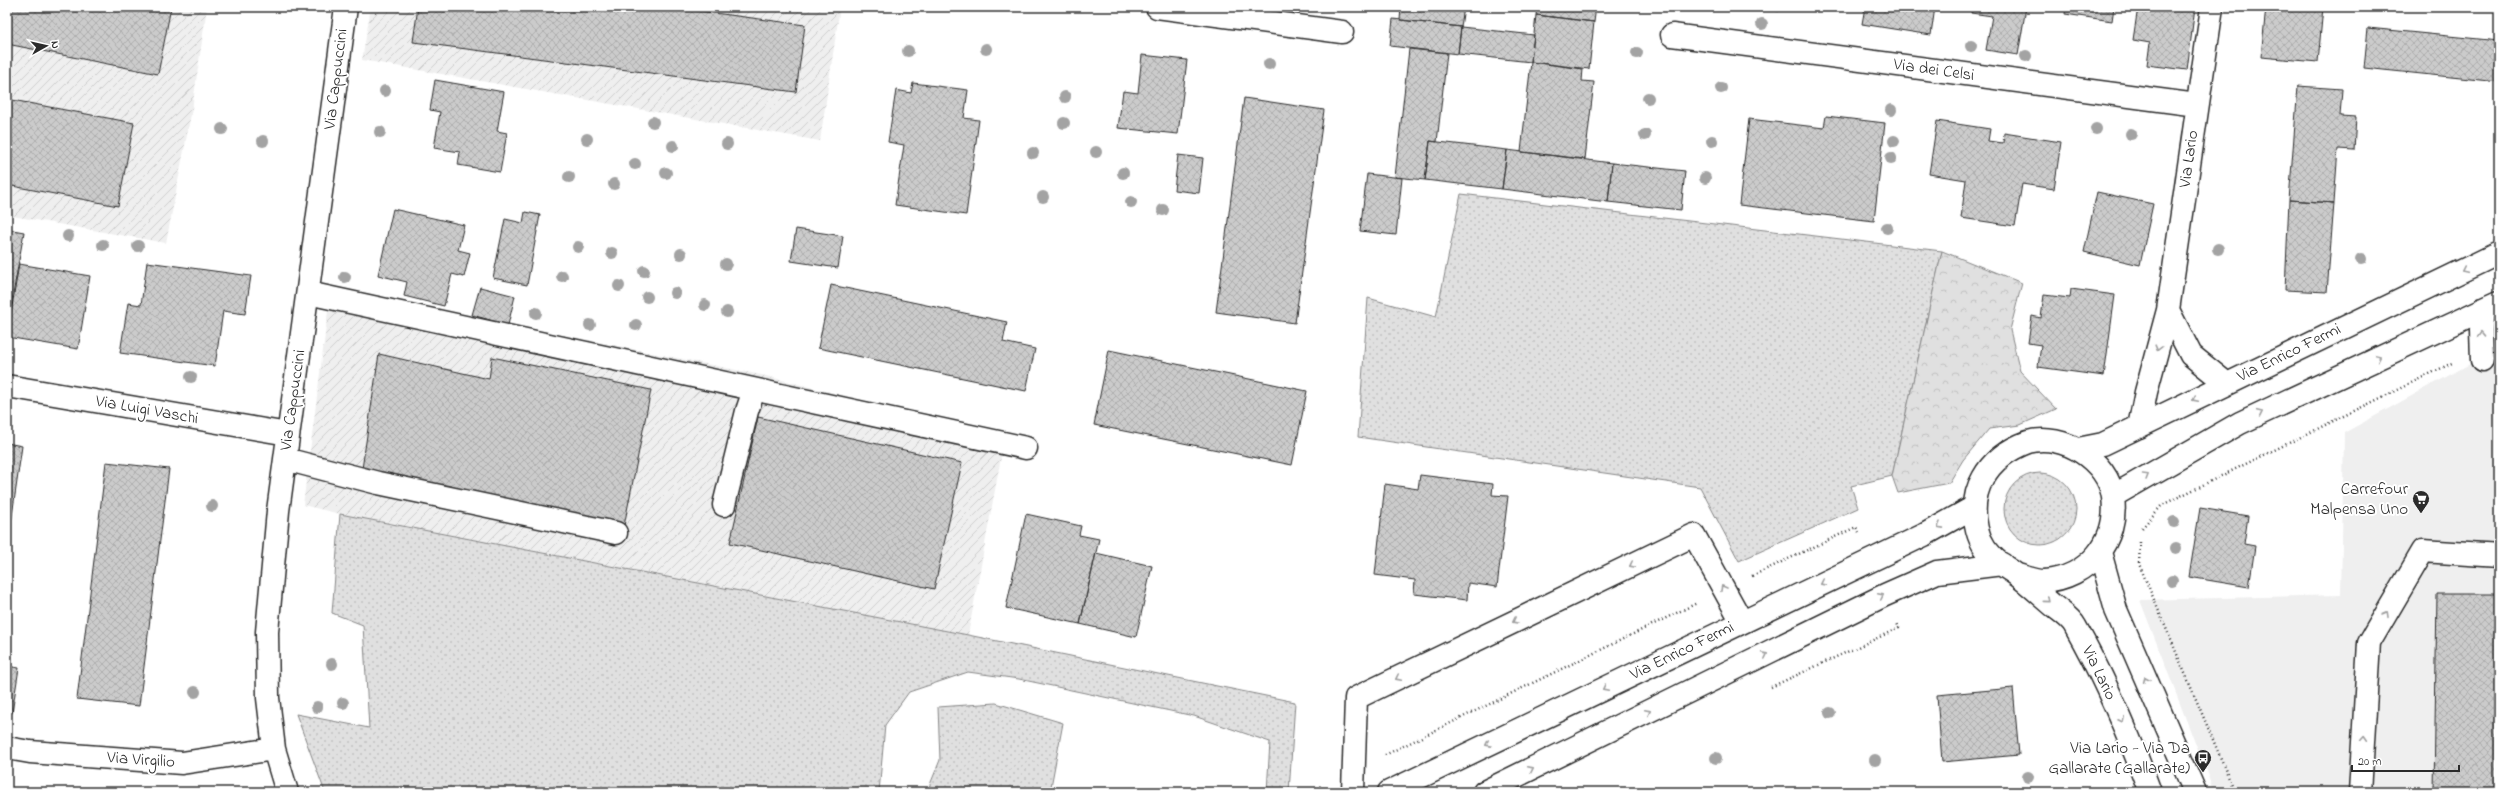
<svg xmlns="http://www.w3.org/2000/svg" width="2506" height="799" font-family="'Indie Flower',sans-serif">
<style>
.built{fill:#efefef}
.industrial{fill:url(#industrial-furrows)}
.grass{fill:url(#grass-dots);stroke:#868686}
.forest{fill:url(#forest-crowns);stroke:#868686}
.building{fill:url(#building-cross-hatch);stroke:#2b2b2b}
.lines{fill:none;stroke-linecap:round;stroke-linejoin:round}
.minor-casing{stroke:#2b2b2b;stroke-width:25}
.path{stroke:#2b2b2b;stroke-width:2.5;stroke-dasharray:1 3;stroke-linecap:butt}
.minor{stroke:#fff;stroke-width:22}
.tree{fill:#a3a3a3}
.oneway{stroke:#a0a0a0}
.labels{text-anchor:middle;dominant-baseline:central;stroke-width:4;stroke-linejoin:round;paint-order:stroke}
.street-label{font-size:17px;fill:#2b2b2b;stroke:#fff}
.poi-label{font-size:17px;fill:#2b2b2b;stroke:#fff;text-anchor:end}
</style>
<defs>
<pattern id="industrial-furrows" width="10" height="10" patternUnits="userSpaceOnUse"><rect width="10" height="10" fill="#efefef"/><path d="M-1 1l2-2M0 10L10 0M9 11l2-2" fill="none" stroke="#cdcdcd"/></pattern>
<pattern id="grass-dots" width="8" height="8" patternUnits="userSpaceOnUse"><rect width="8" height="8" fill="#e0e0e0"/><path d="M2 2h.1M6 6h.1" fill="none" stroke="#c0c0c0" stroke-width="1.8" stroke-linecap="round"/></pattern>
<pattern id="forest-crowns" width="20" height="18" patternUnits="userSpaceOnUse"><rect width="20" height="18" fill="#e0e0e0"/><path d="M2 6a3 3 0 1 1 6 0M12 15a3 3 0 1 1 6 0" fill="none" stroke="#c0c0c0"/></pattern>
<pattern id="building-cross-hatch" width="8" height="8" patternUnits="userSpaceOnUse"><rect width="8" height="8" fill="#cbcbcb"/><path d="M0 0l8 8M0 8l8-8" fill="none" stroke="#aeaeae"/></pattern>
</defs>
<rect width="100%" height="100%" fill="#fff"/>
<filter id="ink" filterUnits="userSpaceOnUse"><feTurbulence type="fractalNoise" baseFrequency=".025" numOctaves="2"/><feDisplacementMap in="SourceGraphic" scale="8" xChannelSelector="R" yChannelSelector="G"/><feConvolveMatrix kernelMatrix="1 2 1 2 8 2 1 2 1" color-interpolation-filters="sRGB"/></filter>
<g filter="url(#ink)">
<path class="built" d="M2499 348V792H2214L2140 600 2341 595 2344 433Z"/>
<path class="industrial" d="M7 7H207L192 109 166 243 7 215Z
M371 7H840L820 141 362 60Z
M331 288 766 376 1005 436 968 635 340 514 303 505Z"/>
<path class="grass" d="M1461 194 1942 251 1892 476 1851 486 1858 508 1739 561 1700 487 1358 437 1368 298 1436 317Z
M2004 509a36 36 0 1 1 72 0a36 36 0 1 1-72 0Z
M340 514 968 635 1295 702 1289 792H1267L1270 742 1194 716 1019 679 968 672 909 692 885 725 879 792H325L296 714 369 728 363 625 332 613Z
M996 703 1063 723 1050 792H927L940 760 938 707Z"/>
<path class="forest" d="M1942 251 2022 283 2010 330 2020 371 2056 409 2020 425 1989 429 1963 460 1949 483 1898 493 1892 476Z"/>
<path class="building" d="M7 7H171L158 74 7 44Z
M418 7H669L805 25 796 92 413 42Z
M1401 7H1464L1461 27 1400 20Z
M1537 7H1596L1594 22 1536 15Z
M1749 7H1780L1779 11Z
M1865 7H1935L1931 35 1862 24Z
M1972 7H2026L2018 55 1986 50 1992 16 1971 13Z
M2066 7H2114L2112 21 2065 14Z
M2138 7H2195L2187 70 2147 65 2150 43 2133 40Z
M2266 7H2323L2318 62 2261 57Z
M1536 15 1594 22 1589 69 1531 62Z
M1393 19 1461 27 1458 54 1390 46Z
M1461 27 1534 35 1531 62 1458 54Z
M2368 28 2499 41V82L2364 68Z
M1409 49 1447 53 1437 142 1430 141 1425 180 1395 177Z
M1142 55 1187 60 1178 134 1118 128 1123 91 1138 93Z
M1531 62 1583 69 1582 81 1594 82 1585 159 1521 152Z
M435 80 504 92 497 131 507 133 500 172 458 165 460 152 434 148 440 112 430 110Z
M913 83 968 90 964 118 979 120 966 215 895 205 904 145 888 142 896 90 911 93Z
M2298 86 2342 89 2340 116 2356 117 2354 150 2338 149 2334 203 2289 200Z
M1244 98 1324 110 1295 323 1216 312Z
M7 99 134 123 118 206 7 185Z
M1826 116 1885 123 1874 221 1739 205 1749 119 1824 128Z
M1937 121 1990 129 1988 141 2003 143 2004 133 2061 142 2054 189 2022 184 2015 226 1961 218 1966 180 1929 174Z
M1430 141 1507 150 1502 189 1425 180Z
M1507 150 1612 163 1608 202 1502 189Z
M1178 155 1203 158 1199 193 1174 190Z
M1612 163 1685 171 1681 210 1608 202Z
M1367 174 1402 178 1396 235 1360 231Z
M2097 192 2153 204 2140 265 2084 252Z
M2289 200 2334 203 2327 292 2285 290Z
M393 209 464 225 458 250 470 253 464 277 452 274 444 306 404 296 407 282 378 275Z
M525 212 540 215 527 285 493 278 505 219 523 223Z
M7 229 24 232 11 306H7Z
M796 229 843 236 838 268 791 261Z
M147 262 251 276 245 314 223 311 215 366 120 353 128 303 141 305Z
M19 264 90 276 78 349 7 337Z
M831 285 1007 322 1003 342 1035 349 1026 391 818 348Z
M480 287 515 296 508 325 472 315Z
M2071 289 2115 295 2104 376 2038 367 2041 345 2028 343 2032 316 2041 318 2044 295 2070 298Z
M1109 350 1307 391 1292 465 1094 425Z
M379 354 489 379 492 357 651 390 624 526 362 469Z
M758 417 962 463 934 589 730 543Z
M7 443 22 446 7 551Z
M106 462 169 469 139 706 77 699Z
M1420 475 1493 484 1492 495 1508 496 1497 587 1468 583 1467 600 1414 594 1415 580 1375 575 1385 484 1418 489Z
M2200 508 2248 516 2244 544 2255 546 2249 587 2189 577Z
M1026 514 1081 526 1079 535 1099 539 1080 624 1006 608Z
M1096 553 1152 566 1136 637 1080 624Z
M2437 594H2499V792H2434Z
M7 666 19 668 12 713 7 712Z
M2013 688 2019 755 1942 762 1937 695Z
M1624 790 1640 792H1624Z"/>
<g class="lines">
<defs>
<path id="minor" d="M1157 7 1342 32
M1672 35 2197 105
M308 293 1026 448
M2168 310 2191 355 2227 384
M2482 360 2481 330 2483 309
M7 386 288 434
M2139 427 2146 392 2168 310 2212 7
M2078 449 2103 444 2499 253
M285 459 378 483 616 533
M2113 496 2240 423 2499 302
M724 505 747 411 754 390
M2100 552 2116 610 2195 792
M2017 575C2025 577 2036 581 2044 581 2088 578 2119 541 2113 497 2108 461 2063 432 2028 442 2009 449 1993 460 1983 478 1970 500 1972 537 1992 556 1999 564 2009 569 2017 575 2030 585 2042 596 2055 607 2061 612 2071 618 2075 626 2105 679 2129 735 2150 792
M7 748 30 752 182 763 274 749
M287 792 274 749 268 698 267 632 278 511 346 7
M1353 792 1356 698 1694 535 1742 622
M1389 792 1924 535 1974 507
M1484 792 1885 595 1937 572 2002 564
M2360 792 2369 643 2423 551 2499 556"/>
</defs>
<use href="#minor" class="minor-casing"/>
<path class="path" d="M2142 528 2162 505 2452 363
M2140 542 2139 564 2235 792
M1752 576 1856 527 1859 532
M1771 687 1899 628 1897 623
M1385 755 1697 603
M1309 792 1323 785"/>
<use href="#minor" class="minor"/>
</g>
<g class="tree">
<circle cx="1762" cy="24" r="6"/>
<circle cx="1971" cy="46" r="6"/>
<circle cx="986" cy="49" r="6"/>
<circle cx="908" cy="51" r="6"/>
<circle cx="1637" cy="53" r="6"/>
<circle cx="2026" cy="56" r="6"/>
<circle cx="1269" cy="64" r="6"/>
<circle cx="1721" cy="88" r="6"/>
<circle cx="385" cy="91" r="6"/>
<circle cx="1065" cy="97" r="6"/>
<circle cx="1648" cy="98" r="6"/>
<circle cx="1891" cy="110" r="6"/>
<circle cx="653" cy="122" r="6"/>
<circle cx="1064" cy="123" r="6"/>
<circle cx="222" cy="129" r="6"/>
<circle cx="2096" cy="129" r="6"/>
<circle cx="380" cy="132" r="6"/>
<circle cx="2131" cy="134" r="6"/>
<circle cx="1645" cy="135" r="6"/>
<circle cx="587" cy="139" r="6"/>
<circle cx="263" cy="141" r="6"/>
<circle cx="1712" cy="141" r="6"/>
<circle cx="1894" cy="141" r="6"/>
<circle cx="727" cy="144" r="6"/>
<circle cx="673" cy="146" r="6"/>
<circle cx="1096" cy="152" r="6"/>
<circle cx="1033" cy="153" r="6"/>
<circle cx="1891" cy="158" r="6"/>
<circle cx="635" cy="164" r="6"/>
<circle cx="666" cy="173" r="6"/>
<circle cx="1123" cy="173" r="6"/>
<circle cx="569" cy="177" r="6"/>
<circle cx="1705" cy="178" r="6"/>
<circle cx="614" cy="184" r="6"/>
<circle cx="1043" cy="197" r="6"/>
<circle cx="1131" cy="202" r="6"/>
<circle cx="1163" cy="210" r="6"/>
<circle cx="1887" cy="228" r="6"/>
<circle cx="68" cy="236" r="6"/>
<circle cx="103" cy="245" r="6"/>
<circle cx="138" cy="246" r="6"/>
<circle cx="578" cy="247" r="6"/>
<circle cx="2218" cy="249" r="6"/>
<circle cx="612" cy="253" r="6"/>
<circle cx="681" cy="254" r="6"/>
<circle cx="2361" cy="259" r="6"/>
<circle cx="726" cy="264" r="6"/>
<circle cx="644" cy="271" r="6"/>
<circle cx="562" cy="276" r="6"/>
<circle cx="345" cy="277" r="6"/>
<circle cx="619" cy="286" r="6"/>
<circle cx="675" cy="293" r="6"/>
<circle cx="647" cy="297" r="6"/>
<circle cx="705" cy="305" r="6"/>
<circle cx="727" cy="312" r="6"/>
<circle cx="536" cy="313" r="6"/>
<circle cx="590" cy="325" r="6"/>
<circle cx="636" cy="325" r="6"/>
<circle cx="191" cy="377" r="6"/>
<circle cx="212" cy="506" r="6"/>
<circle cx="2174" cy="522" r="6"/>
<circle cx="2176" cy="548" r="6"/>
<circle cx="2172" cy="581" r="6"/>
<circle cx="332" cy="664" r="6"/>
<circle cx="195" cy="692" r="6"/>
<circle cx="343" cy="703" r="6"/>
<circle cx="317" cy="707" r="6"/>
<circle cx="1830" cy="713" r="6"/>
<circle cx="1716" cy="758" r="6"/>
<circle cx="1875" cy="760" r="6"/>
<circle cx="2028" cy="777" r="6"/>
</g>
<defs><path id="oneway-chevron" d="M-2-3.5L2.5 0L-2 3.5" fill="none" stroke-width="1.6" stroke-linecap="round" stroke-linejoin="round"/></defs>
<g class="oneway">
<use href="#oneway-chevron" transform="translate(2464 270) rotate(155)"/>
<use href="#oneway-chevron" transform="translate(2481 335) rotate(-92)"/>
<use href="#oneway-chevron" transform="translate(2158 348) rotate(105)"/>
<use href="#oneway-chevron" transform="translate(2378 358) rotate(-25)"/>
<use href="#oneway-chevron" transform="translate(2195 399) rotate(154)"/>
<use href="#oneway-chevron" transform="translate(2260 413) rotate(-25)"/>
<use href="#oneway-chevron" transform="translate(2146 476) rotate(-31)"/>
<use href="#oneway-chevron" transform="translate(1940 526) rotate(151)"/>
<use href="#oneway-chevron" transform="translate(1632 565) rotate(154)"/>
<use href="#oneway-chevron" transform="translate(1823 583) rotate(154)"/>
<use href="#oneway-chevron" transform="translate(1723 588) rotate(-119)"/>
<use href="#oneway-chevron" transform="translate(1881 596) rotate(-26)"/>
<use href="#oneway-chevron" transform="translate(2047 600) rotate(40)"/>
<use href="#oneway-chevron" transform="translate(2386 614) rotate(-60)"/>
<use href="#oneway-chevron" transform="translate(1515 621) rotate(154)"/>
<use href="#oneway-chevron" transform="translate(1765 655) rotate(-27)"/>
<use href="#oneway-chevron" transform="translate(1398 678) rotate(154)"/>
<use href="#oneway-chevron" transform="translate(2146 679) rotate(-113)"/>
<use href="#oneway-chevron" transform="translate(1605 688) rotate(154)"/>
<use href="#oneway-chevron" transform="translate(1648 712) rotate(-26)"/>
<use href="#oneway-chevron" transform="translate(2122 720) rotate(64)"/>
<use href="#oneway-chevron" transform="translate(2364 739) rotate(-87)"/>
<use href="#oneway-chevron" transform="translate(1488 744) rotate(154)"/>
<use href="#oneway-chevron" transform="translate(1531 769) rotate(-26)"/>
</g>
</g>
<defs>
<symbol id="supermarket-pin" viewBox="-11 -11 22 30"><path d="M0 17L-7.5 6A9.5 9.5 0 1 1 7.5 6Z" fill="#2b2b2b" stroke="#fff"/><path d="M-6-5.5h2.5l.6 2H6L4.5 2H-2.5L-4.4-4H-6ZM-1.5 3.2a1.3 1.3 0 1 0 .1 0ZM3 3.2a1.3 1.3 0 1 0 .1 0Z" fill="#fff"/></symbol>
<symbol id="bus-pin" viewBox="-11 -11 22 30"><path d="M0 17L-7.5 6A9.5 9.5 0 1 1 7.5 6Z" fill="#2b2b2b" stroke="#fff"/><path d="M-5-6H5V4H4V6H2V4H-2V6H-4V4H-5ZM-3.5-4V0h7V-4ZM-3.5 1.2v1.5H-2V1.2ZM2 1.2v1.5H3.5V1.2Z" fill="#fff"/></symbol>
</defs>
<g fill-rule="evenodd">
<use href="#supermarket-pin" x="2411" y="489" width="20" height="27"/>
<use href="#bus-pin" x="2193" y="748" width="20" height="27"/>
</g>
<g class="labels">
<g class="street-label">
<text transform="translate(1934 70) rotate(8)">Via dei Celsi</text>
<text transform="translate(336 79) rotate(-83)">Via Cappuccini</text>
<text transform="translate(2189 159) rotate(-82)">Via Lario</text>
<text transform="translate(2289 353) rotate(-26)">Via Enrico Fermi</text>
<text transform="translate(293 400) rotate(-82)">Via Cappuccini</text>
<text transform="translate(147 410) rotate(10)">Via Luigi Vaschi</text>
<text transform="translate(1682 651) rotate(-26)">Via Enrico Fermi</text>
<text transform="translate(2099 673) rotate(64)">Via Lario</text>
<text transform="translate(141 760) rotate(4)">Via Virgilio</text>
</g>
<g class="poi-label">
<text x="2408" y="489">Carrefour<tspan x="2408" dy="20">Malpensa Uno</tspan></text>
<text x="2190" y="748">Via Lario - Via Da<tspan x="2190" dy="20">Gallarate (Gallarate)</tspan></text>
</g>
</g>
<rect width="2506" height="799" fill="none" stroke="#fff" stroke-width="24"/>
<rect x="12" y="12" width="2482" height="775" fill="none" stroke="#2b2b2b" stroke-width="1.5" filter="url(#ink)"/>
<g transform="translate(46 46) rotate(82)" stroke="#ffffff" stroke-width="3" paint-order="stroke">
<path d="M0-3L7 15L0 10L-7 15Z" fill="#2b2b2b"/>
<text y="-6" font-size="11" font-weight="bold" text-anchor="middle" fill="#2b2b2b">N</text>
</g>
<path d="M2352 765v6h107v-6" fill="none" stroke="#2b2b2b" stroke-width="2"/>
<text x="2358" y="765" font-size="12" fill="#2b2b2b" stroke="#ffffff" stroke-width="3" paint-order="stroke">20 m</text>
</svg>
